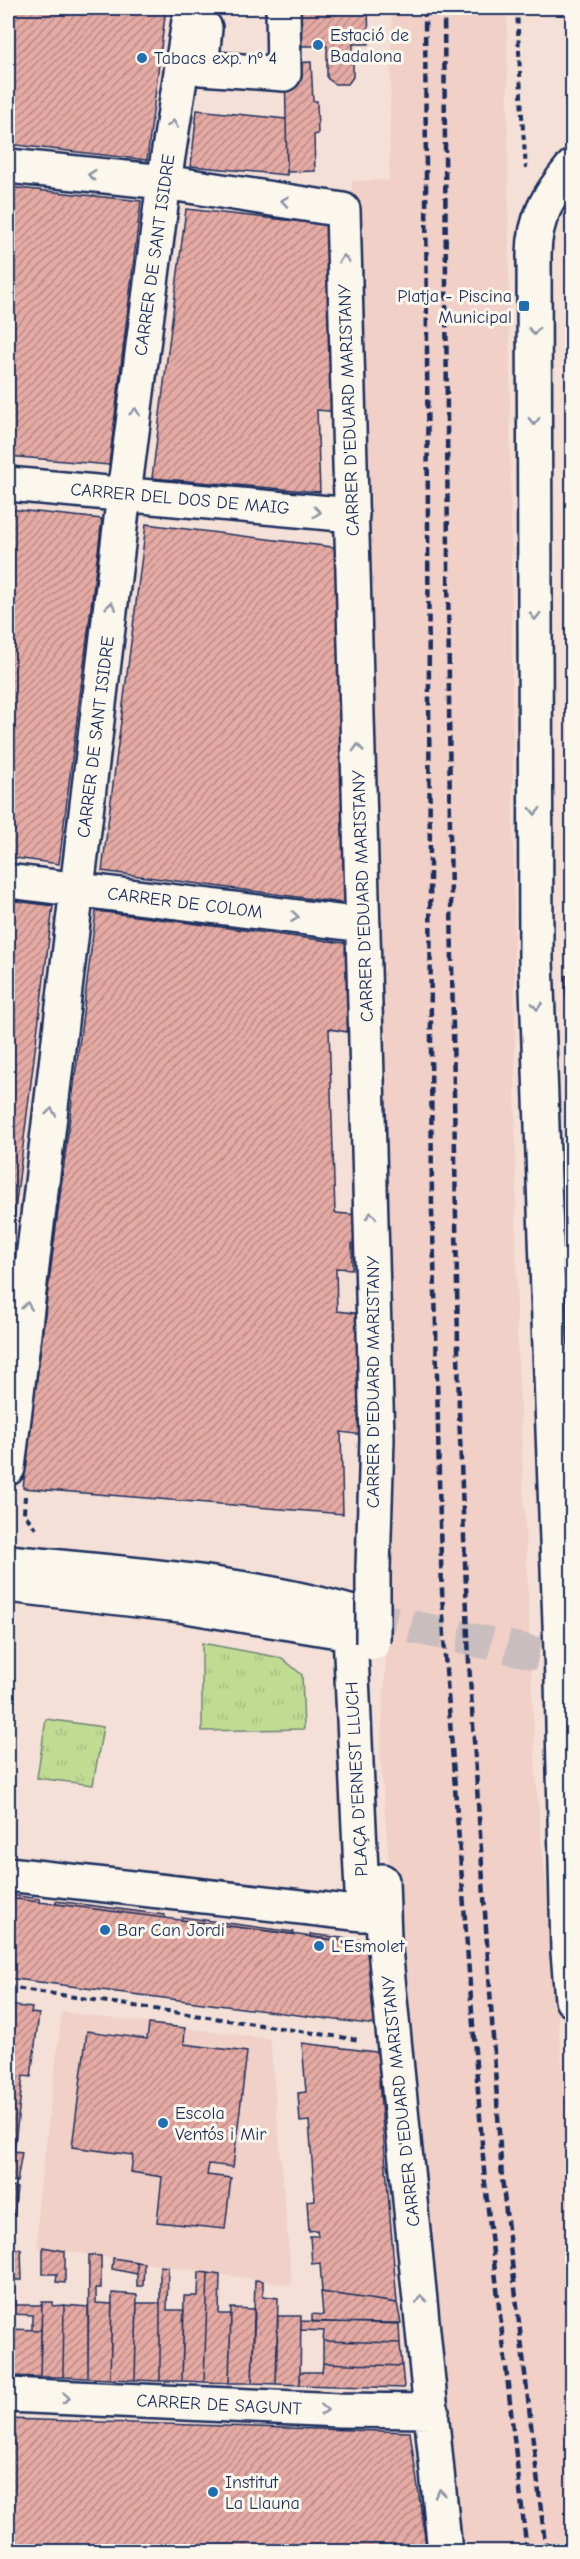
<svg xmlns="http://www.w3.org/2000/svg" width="580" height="2559" font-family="'Comic Neue',sans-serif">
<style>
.built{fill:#f0d0c7}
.park{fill:url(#park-tufts);stroke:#6e8678;stroke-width:1.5}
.building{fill:url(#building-hatch);stroke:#1b2f5e;stroke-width:1.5}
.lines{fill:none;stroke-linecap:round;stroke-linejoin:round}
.minor-tunnel{stroke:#c9bdbe;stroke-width:33;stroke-dasharray:33 16;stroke-linecap:butt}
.minor-casing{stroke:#1b2f5e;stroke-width:38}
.path{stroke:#1b2f5e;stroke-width:4;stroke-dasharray:6 4.5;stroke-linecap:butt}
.minor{stroke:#fbf7ec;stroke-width:33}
.rail{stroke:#1b2f5e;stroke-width:4.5;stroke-dasharray:9 4.5;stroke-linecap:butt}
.minor-bridge-casing{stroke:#1b2f5e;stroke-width:38;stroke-linecap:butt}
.minor-bridge{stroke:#fbf7ec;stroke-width:33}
.oneway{stroke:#8b93a5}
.poi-dot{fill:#1f6fb2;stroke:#fbf7ec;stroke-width:2}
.labels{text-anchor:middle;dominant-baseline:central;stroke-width:6;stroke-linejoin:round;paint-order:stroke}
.poi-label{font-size:18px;fill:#1b2f5e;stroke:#fbf7ec;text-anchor:start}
.street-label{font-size:18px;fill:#1b2f5e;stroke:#fbf7ec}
</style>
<defs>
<pattern id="park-tufts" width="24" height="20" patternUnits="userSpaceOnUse" patternTransform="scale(1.5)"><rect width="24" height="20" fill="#c0dc93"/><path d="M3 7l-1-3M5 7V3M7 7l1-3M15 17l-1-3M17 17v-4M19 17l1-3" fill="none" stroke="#a4bd81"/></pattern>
<pattern id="building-hatch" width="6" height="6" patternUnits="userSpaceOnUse" patternTransform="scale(1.5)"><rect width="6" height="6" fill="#e5aaa3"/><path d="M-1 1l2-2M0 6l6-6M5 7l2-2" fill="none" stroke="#b98b88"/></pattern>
</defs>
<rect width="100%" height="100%" fill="#f4e0d6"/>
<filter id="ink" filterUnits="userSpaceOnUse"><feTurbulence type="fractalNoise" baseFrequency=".0167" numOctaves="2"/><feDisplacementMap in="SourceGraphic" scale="12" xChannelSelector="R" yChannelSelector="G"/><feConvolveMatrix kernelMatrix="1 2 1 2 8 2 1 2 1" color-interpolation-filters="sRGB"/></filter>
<g filter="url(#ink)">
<path class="built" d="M392 8H507L517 1338 536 1780 572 2172V2551H454L418 2200 380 1756 388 1624 351 195 352 181 389 180Z
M62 2012 270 2039 292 2285 38 2247V2207Z"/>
<path class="park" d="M202 1643 282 1658 302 1675 304 1729 202 1731Z
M46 1719 103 1727 93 1785 37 1778Z"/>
<path class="building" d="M8 8H166L147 160 8 144Z
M283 8H368L369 44H353V77L348 84H335L327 78V46H284Z
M311 62 313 101H317L318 134 314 135 315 171 287 172 285 63Z
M197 110 286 119 287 175 191 166Z
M8 187 141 201 109 465 8 456Z
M186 209 332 225 339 412 317 410 320 492 152 478Z
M8 509 102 519 59 864 8 857Z
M146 524 340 548 336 587H340L350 904 102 871Z
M8 900 53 906 8 1266Z
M96 911 352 944 354 1033 329 1029 335 1213 361 1215V1244L352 1243V1269L336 1268 337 1311 363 1314V1435L341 1432 343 1514 23 1488Z
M572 975V997H566V976Z
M568 1114H572V1177L569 1178Z
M572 1177V1220H570L569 1178Z
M8 1895H11L40 1899 39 1902 8 1898Z
M8 1898 368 1944 375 2025 8 1978Z
M56 1901 165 1915V1918L56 1904Z
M182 1917 294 1932 293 1934 181 1920Z
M310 1934 367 1941 366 1944 310 1937Z
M8 2005 32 2008 31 2013 39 2014 31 2077 23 2076 14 2151 22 2152 17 2182 10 2181 9 2187 17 2188 14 2215 8 2214Z
M149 2024 185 2028 184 2044 247 2052 233 2167 209 2164 207 2175 231 2178 225 2229 157 2222 162 2177 131 2172 133 2155 72 2147 87 2031 147 2039Z
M302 2043 384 2053 387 2080 379 2081 397 2303 322 2292 320 2263 312 2264 310 2236H318L317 2230 309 2231 307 2201 315 2200 309 2121 300 2122 298 2093 306 2092Z
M8 2243H13V2249H21L22 2280H14L15 2305H8Z
M43 2247 65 2251V2283L56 2282 57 2274H43Z
M89 2255 101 2256V2288H96V2303L112 2304 110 2379 88 2378Z
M113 2258 137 2262V2274L112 2269Z
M137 2262 144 2263 143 2286H137Z
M160 2266 168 2267 167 2310H184L182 2381H160Z
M199 2272 208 2273 204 2382 182 2381 184 2296H198Z
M208 2273 220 2275 219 2314H231L229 2383 204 2382Z
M255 2280 263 2281V2296L278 2298 276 2384 252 2383Z
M321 2292 397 2303 401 2323 312 2322V2314L323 2315Z
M112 2293 137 2295 135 2380 110 2379Z
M42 2302H53V2306L64 2305 63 2377H40Z
M137 2303H160V2381L135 2380Z
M8 2305H42L41 2330H32V2315L10 2314V2330L8 2329Z
M64 2305 88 2307V2378L63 2377Z
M231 2308 255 2309 252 2383H229Z
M278 2316H301L300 2385 276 2384Z
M301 2321 399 2324 400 2343 323 2341 324 2331 301 2330Z
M8 2329 41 2330 40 2377 8 2376Z
M323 2341 400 2343 402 2366 323 2363Z
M323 2363 402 2366 404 2388 300 2385V2372H322Z
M8 2419 410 2432 427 2552H8Z"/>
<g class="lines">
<path class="minor-tunnel" d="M363 1616 572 1661"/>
<defs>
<path id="minor" d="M205 28 201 68 284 74 283 8
M8 166 164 182 343 210 377 1439 373 1568
M572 167C549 195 534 218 534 255L536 960 562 1679 568 1952 572 2000
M8 484 352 515
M8 881 363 925
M8 1468 124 494 164 182 191 8
M8 1562C126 1574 249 1581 363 1616
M8 1585 180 1605 350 1633 363 1914 8 1874
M382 1881 384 1939 445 2552
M8 2395 339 2410 432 2411"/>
</defs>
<use href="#minor" class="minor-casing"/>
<path class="path" d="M517 8 522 116 526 168
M25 1496 24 1513 36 1529
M8 1987 360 2040"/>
<use href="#minor" class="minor"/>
<path class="rail" d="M425 8 432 1212C439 1360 437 1508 445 1656L485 2183 527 2552
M444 8 450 835 459 1412 469 1662 502 2178 546 2552"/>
<defs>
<path id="minor-bridge" d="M373 1568V1643"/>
</defs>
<use href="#minor-bridge" class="minor-bridge-casing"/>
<use href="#minor-bridge" class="minor-bridge"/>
</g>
<defs><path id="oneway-chevron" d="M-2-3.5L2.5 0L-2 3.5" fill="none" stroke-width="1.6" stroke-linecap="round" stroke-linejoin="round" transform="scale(1.5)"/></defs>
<g class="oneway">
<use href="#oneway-chevron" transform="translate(173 124) rotate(-81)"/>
<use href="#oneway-chevron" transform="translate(92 175) rotate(-174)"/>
<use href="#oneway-chevron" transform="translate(285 201) rotate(-171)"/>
<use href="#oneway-chevron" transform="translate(344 259) rotate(-92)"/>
<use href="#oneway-chevron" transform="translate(534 331) rotate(90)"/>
<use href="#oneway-chevron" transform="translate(135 412) rotate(-83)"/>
<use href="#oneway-chevron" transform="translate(534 421) rotate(90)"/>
<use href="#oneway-chevron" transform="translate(317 512) rotate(5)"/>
<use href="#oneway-chevron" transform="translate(111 606) rotate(-83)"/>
<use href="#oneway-chevron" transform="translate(535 616) rotate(90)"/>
<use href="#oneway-chevron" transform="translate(358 748) rotate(-92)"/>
<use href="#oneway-chevron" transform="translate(535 811) rotate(90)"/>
<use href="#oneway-chevron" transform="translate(295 917) rotate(7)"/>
<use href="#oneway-chevron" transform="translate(537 1006) rotate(88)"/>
<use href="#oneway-chevron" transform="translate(51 1112) rotate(-83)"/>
<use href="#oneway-chevron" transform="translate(371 1216) rotate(-91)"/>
<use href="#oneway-chevron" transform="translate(27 1306) rotate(-83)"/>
<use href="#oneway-chevron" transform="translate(421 2299) rotate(-96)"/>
<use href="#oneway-chevron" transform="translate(66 2398) rotate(3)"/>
<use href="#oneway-chevron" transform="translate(324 2410) rotate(3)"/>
<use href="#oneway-chevron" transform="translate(440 2493) rotate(-96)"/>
</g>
</g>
<g class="poi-dot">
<circle cx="318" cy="45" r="6"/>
<circle cx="142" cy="58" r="6"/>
<rect x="518" y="300" width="12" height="12" rx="3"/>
<circle cx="105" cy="1930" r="6"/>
<circle cx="319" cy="1946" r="6"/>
<circle cx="163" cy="2123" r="6"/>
<circle cx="213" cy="2492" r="6"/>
</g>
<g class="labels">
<g class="poi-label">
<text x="330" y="35">Estació de<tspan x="330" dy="21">Badalona</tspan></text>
<text x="154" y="58">Tabacs exp. nº 4</text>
<text x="512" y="296" text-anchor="end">Platja - Piscina<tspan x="512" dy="21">Municipal</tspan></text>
<text x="117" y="1930">Bar Can Jordi</text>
<text x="331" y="1946">L'Esmolet</text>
<text x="175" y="2113">Escola<tspan x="175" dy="21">Ventós i Mir</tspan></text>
<text x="225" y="2482">Institut<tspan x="225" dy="21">La Llauna</tspan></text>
</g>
<g class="street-label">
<text transform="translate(155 255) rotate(-82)">CARRER DE SANT ISIDRE</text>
<text transform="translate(349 410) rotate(-92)">CARRER D'EDUARD MARISTANY</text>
<text transform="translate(180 499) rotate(5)">CARRER DEL DOS DE MAIG</text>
<text transform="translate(96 737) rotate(-83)">CARRER DE SANT ISIDRE</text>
<text transform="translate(363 896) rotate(-92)">CARRER D'EDUARD MARISTANY</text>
<text transform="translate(185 903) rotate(7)">CARRER DE COLOM</text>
<text transform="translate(373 1382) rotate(-90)">CARRER D'EDUARD MARISTANY</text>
<text transform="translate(357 1779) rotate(-93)">PLAÇA D'ERNEST LLUCH</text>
<text transform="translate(401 2101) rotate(-96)">CARRER D'EDUARD MARISTANY</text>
<text transform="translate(219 2405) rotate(3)">CARRER DE SAGUNT</text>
</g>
</g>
<rect width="580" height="2559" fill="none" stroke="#fbf7ec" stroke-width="30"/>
<rect x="15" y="15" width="550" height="2529" fill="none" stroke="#1b2f5e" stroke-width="2" filter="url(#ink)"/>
</svg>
